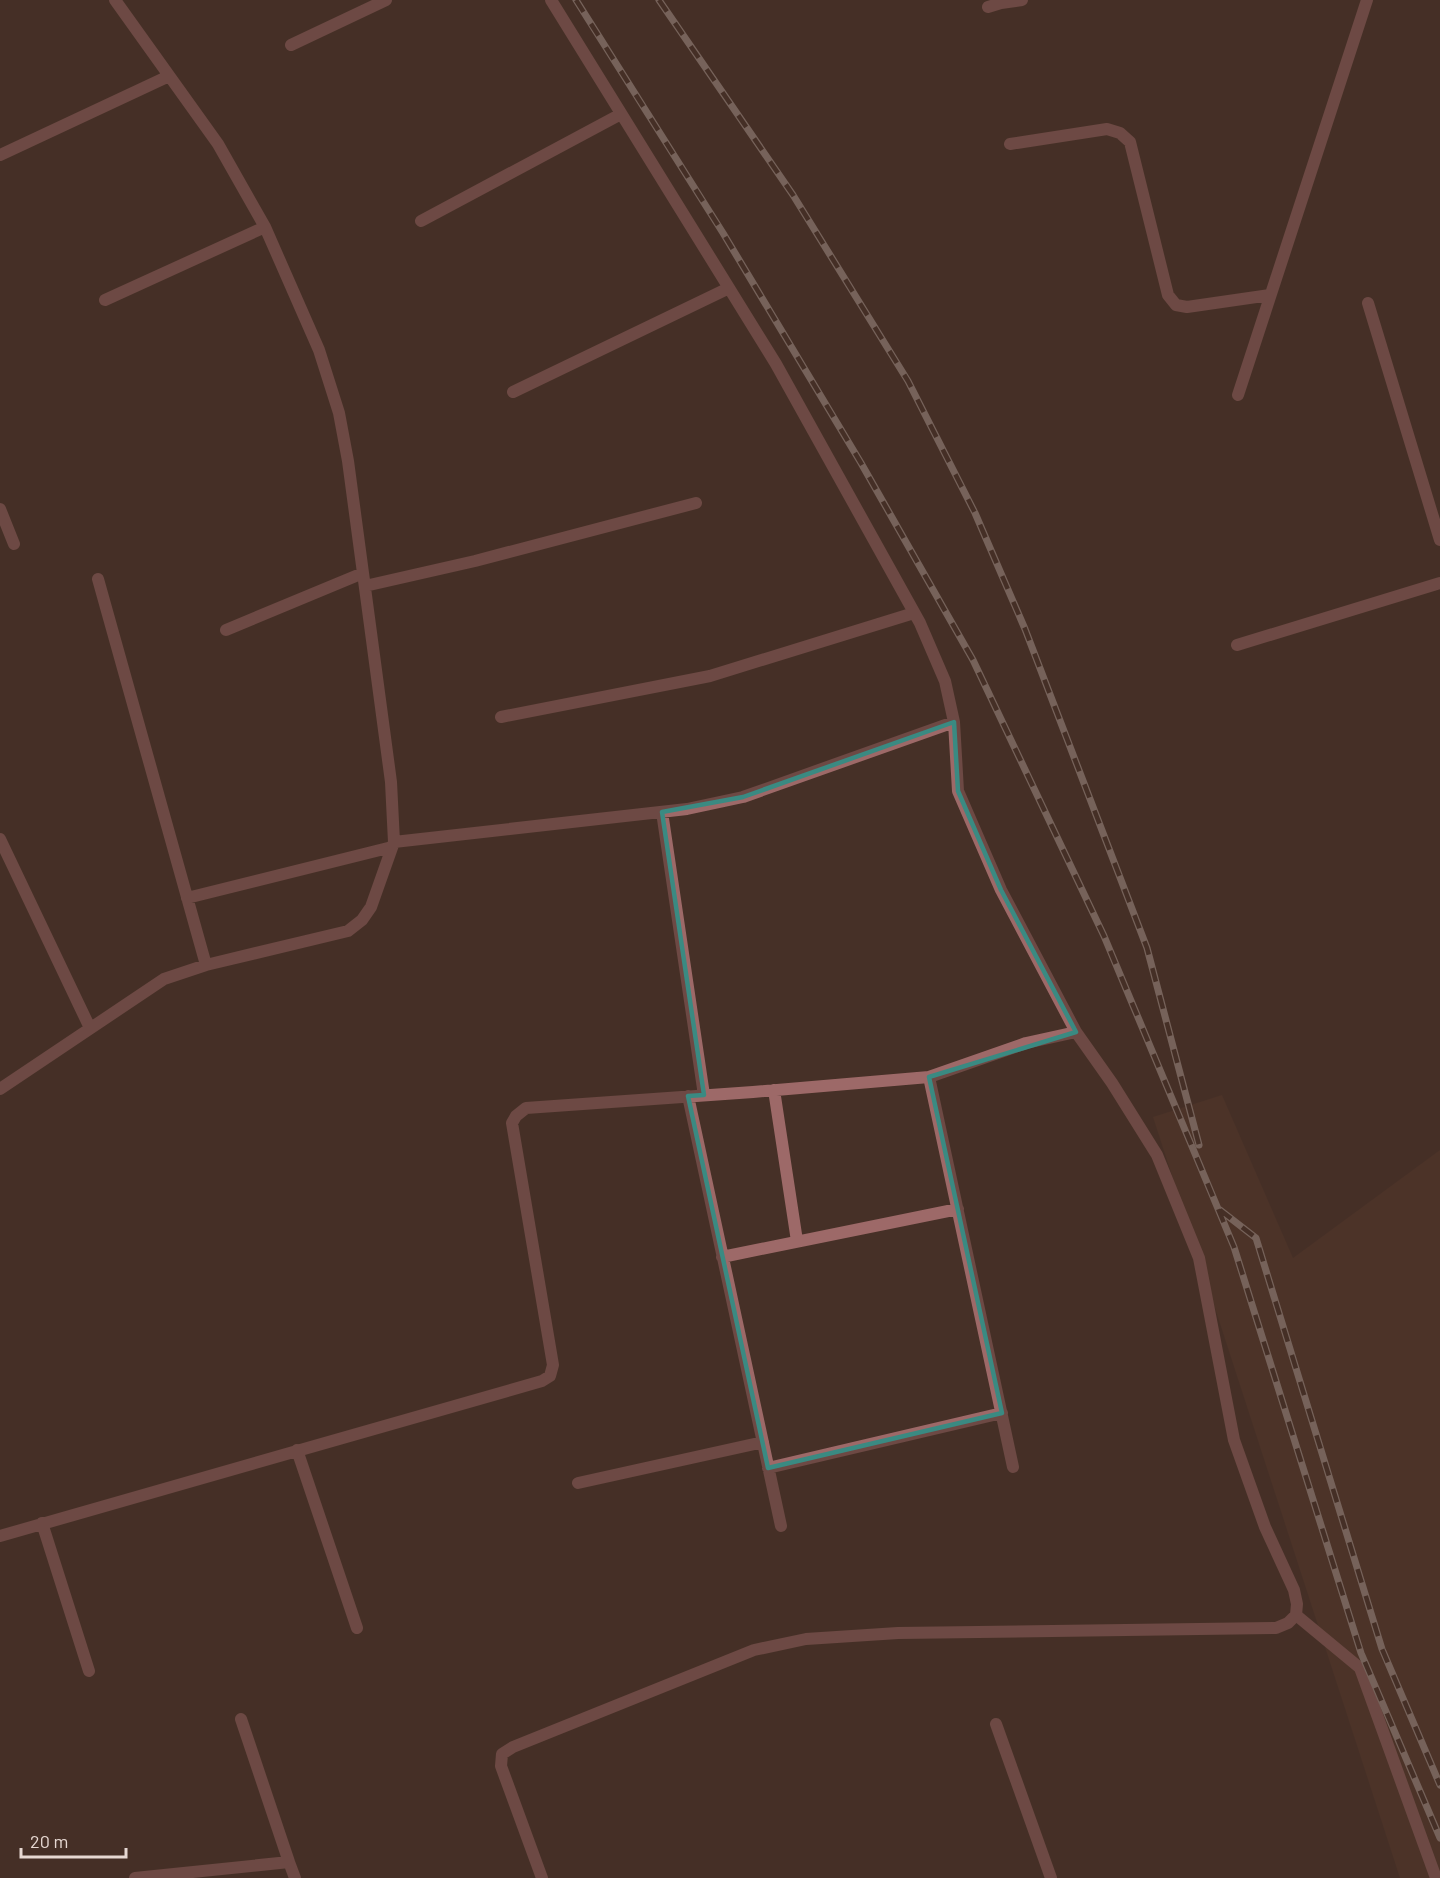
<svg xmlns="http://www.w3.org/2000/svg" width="1440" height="1878" font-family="Barlow,sans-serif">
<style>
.built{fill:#54382b}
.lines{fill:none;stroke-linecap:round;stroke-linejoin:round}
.service{stroke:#9d6968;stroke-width:12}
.minor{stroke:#9d6968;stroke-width:12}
.rail-casing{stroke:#b1a099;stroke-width:7}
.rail{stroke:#463027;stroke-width:4.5;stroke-dasharray:14;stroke-linecap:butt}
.marked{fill:none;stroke:#3a8a82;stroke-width:4.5;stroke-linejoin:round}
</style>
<rect width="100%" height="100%" fill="#463027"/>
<path class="built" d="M1222 1095 1293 1258 1440 1150V1878H1400L1153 1117Z"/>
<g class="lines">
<path class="service" d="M1296 1615 1360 1668 1436 1878
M996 1724 1051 1878"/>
<path class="minor" d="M988 7 1001 3 1022 0
M291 45 386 0
M1010 144 1107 129 1120 133 1130 142 1168 295 1176 305 1187 307 1270 295
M0 155 169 76
M421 221 621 114
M105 300 265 227
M1368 303 1440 540
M513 392 729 288
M1238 395 1367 0
M0 509 14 544
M98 579 206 965
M365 586 475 561 696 503
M226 630 363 573
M1237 645 1440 583
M501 717 710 676 914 613
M662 812 704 1095
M0 839 90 1028
M394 842 687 809 743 797 954 722
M187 898 392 847
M0 1089 164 979 206 965 348 931 362 920 371 907 394 842 391 782 348 461 339 413 319 350 265 227 218 144 115 0
M774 1090 797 1241
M688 1096 781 1526
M722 1257 958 1209
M297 1450 357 1628
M1013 1467 929 1077 1026 1043 1076 1032
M768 1468 1002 1413
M578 1483 763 1442
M42 1523 89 1671
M0 1536 542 1381 550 1376 553 1365 512 1123 516 1116 526 1108 753 1092 929 1077
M241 1719 289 1862
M135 1878 289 1862 295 1878
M542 1878 501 1766 502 1754 513 1747 754 1650 806 1639 898 1633 1276 1628 1288 1623 1296 1615 1297 1604 1294 1590 1265 1527 1234 1440 1199 1258 1157 1155 1112 1083 1076 1032 1001 890 958 791 954 722 945 681 920 623 776 364 551 0"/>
<defs>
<path id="rail" d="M576 0 723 233 861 463 973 660 1104 936 1234 1247 1361 1653 1440 1838
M659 0 793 195 908 381 975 513 1025 629 1147 948 1199 1145
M1220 1210 1256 1238 1382 1649 1440 1785"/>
</defs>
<use href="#rail" class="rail-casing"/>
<use href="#rail" class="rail"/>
</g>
<path d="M0 0H1440V1878H0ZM954 722 958 791 1001 890 1076 1032 929 1077 1002 1413 768 1468 688 1096 704 1095 662 812 743 797Z" fill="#463027" fill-opacity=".55" fill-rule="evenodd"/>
<path class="marked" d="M954 722 958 791 1001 890 1076 1032 929 1077 1002 1413 768 1468 688 1096 704 1095 662 812 743 797Z"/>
<path d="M21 1848v9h105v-9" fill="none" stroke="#e6d8d2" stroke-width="3"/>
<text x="30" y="1848" font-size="18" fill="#e6d8d2" stroke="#463027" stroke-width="4.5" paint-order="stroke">20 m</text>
</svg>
